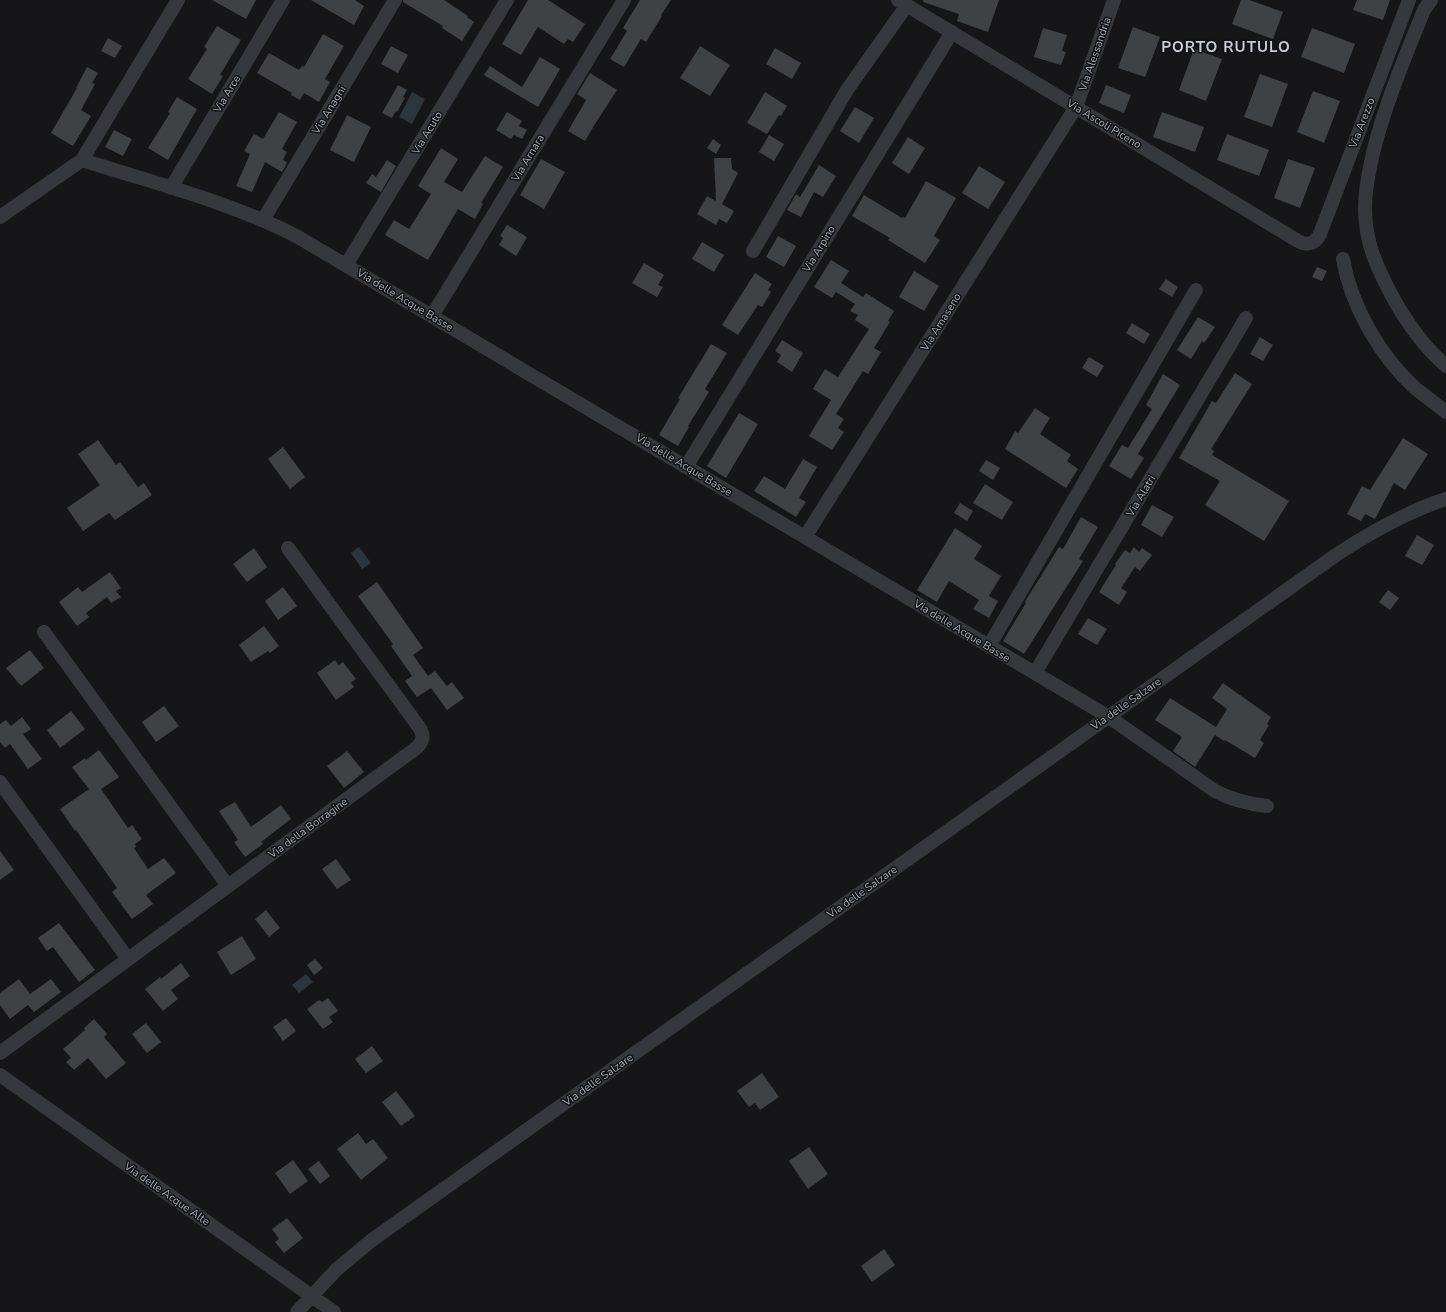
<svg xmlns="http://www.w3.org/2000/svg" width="1446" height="1312" font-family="'Nunito Sans',sans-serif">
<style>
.water{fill:#2c353c}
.building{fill:#404145}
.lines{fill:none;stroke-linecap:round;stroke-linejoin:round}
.minor{stroke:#37383d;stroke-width:14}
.labels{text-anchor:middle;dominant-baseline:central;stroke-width:3;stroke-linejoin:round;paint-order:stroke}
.street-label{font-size:11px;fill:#a8adb8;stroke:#111113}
.district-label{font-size:15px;font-weight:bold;letter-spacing:1px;fill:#c9ccd4;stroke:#111113}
</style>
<rect width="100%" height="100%" fill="#161618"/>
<path class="water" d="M412 92 425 99 412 124 399 117Z
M359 547 371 563 362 569 351 553Z
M306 974 313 982 299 993 292 985Z"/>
<path class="building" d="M212 0H256L246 19Z
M311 0H355L364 6 354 25Z
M403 0H444L468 16 467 17 474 22 462 41 442 28 443 26 403 2Z
M528 0H548L585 24 573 42 568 39 564 44 538 27 521 55 502 44Z
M640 0H671L661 15 662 16 646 42 641 39 624 67 610 59 627 31 623 28Z
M923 0H999L988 32 957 21 959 14 923 2Z
M1241 0H1249L1283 12 1273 39 1232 24Z
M1357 0H1390L1383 20 1353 10Z
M217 26 241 40 220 75 223 76 212 94 188 79 207 49 204 47Z
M1133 27 1160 37 1145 77 1118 68Z
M1043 28 1067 35 1062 51 1066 52 1061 65 1034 57Z
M1312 28 1355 44 1344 73 1301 57Z
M323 34 344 46 325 79 330 82 319 102 304 93 300 100 291 95 292 93 257 73 269 53 299 70 302 66 304 67Z
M108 38 122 46 115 58 101 51Z
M391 46 408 55 398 73 381 64Z
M700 46 730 65 710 96 680 78Z
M775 48 801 63 792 79 766 64Z
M1194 49 1222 59 1206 101 1179 90Z
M540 57 560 69 538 107 484 75 490 66 522 87Z
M87 67 98 73 92 83 95 84 81 110 91 116 73 146 51 133 77 88H76Z
M590 73 617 90 595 124 585 141 568 131 586 100 577 94Z
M1260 74 1288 84 1272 127 1244 117Z
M398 85 407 90 403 97 405 98 397 112 396 111 392 118 382 113Z
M1106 85 1131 95 1124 113 1099 103Z
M1313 91 1340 101 1324 143 1297 132Z
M765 92 787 106 781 116 779 115 767 134 747 123Z
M177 97 197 109 168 160 148 148 170 113 168 112Z
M855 107 874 118 859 143 840 131Z
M279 112 297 122 282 149 287 152 283 160 287 162 285 167 282 172 265 162 252 192 236 186 250 154 244 151 254 134 263 139Z
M507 112 522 121 519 126 527 130 522 139 514 135 511 139 496 130Z
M1162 112 1204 127 1195 152 1153 137Z
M347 115 371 127 354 162 330 150Z
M114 130 132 139 123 156 105 147Z
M1227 134 1269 150 1259 176 1217 160Z
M769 135 784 144 774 161 759 152Z
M908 137 925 148 909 174 892 163Z
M713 139 721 145 716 154 707 148Z
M441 148 458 159 444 182 462 192 485 156 503 167 481 203 483 204 475 219 458 209 428 260 385 235 394 220 409 229 431 194 418 186Z
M714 158H731L732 169 738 173 722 204 734 211 727 223 719 219 716 225 697 214 707 196 716 201Z
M541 159 565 172 544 209 520 195Z
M1288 159 1315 168 1300 208 1274 198Z
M387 160 396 166 381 192 366 183 372 174 376 177Z
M819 165 836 176 823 197 814 192 801 217 787 210 796 194 800 197Z
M979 166 1005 182 988 209 962 193Z
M926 181 956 198 934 236 940 240 925 263 888 240 890 238 852 216 864 195 902 218 903 217 905 218Z
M507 225 527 237 516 256 499 245 503 238 500 236Z
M778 236 796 246 784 267 766 257Z
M702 242 724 255 714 272 692 259Z
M831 260 849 271 841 283 863 297 866 293 894 311 888 321 890 322 874 348 881 352 868 374 863 371 836 414 844 419 838 428 844 432 832 450 809 436 831 400 813 389 825 369 838 377 869 329 855 320 858 315 850 311 855 304 836 292 832 298 814 287Z
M644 263 664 275 658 285 663 287 657 297 632 283Z
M1317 267 1327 271 1322 281 1312 277Z
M914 271 939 286 924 311 899 297Z
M755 273 772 284 768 290 771 292 762 307 758 305 738 335 722 325Z
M1166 279 1178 287 1172 297 1159 289Z
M1198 317 1215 327 1204 343 1202 341 1191 359 1177 350Z
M1132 323 1150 334 1144 344 1126 333Z
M1260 337 1273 345 1263 361 1250 354Z
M782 340 803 353 792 372 777 362 781 355 775 351Z
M711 344 727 353 705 389 709 392 688 426 689 427 678 446 659 435 680 399 678 398Z
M1089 357 1104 366 1097 377 1082 368Z
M1235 373 1252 384 1211 449 1214 451 1212 455 1289 501 1264 541 1205 505 1220 481 1179 458 1212 401 1216 403Z
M1163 374 1180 385 1138 454 1144 458 1131 479 1109 466 1122 445 1128 448 1152 409 1146 405Z
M1035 408 1050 418 1040 434 1071 455 1067 461 1078 469 1066 488 1005 449 1015 431 1018 433Z
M739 413 758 424 726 478 707 466Z
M1403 438 1428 454 1405 490 1394 483 1375 519 1365 514 1361 521 1347 514 1362 486 1370 490Z
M98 440 116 465 120 462 138 487 144 483 152 495 115 520 109 513 83 531 67 508 100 485 78 454Z
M283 447 305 477 290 489 268 459Z
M803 459 817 467 799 498 806 502 796 517 754 491 764 476 785 489Z
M986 460 1000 468 993 480 979 471Z
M985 484 1013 502 1002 520 973 503Z
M960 503 973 511 967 521 954 513Z
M1152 505 1174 517 1162 537 1141 525Z
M1081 517 1098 527 1079 559 1083 561 1024 654 1003 641 1026 603 1025 602 1026 600 1059 547 1063 549Z
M955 528 982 546 974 559 1001 576 989 596 998 601 989 618 973 609 979 600 949 581 937 602 917 590Z
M1417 535 1434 545 1422 565 1405 556Z
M1134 547 1139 552 1142 548 1152 555 1140 571 1135 567 1121 588 1127 592 1119 605 1099 592 1116 565 1115 564 1125 550 1130 553Z
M254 548 267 567 247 582 233 564Z
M110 572 121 588 116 591 121 597 111 603 107 597 86 613 89 617 77 626 59 602 78 587 82 592Z
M377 582 423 648 413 655 428 676 435 671 447 686 452 682 464 698 447 710 431 688 417 697 405 681 412 676 391 646 393 644 358 596Z
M283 587 297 606 278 620 265 601Z
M1388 590 1399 598 1390 610 1379 602Z
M1088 618 1107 629 1097 645 1078 634Z
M264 626 279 646 270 653 268 651 251 662 239 645Z
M30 650 44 668 21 686 6 668Z
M335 660 339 665 343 662 356 679 351 683 354 687 336 700 317 673Z
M1223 683 1271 717 1267 724 1269 725 1260 740 1264 743 1255 758 1225 740 1224 741 1215 735 1195 767 1173 751 1182 737 1155 720 1170 698 1216 727 1227 709 1212 698Z
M164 706 179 726 156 742 142 722Z
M71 711 85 729 60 748 47 730Z
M22 717 31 729 23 734 42 759 28 769 10 744 5 748 0 742V724L6 720 11 726Z
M99 750 119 777 101 789 128 828 132 825 142 839 135 844 136 847 134 848 148 869 164 858 176 873 146 895 153 904 132 919 112 892 117 888 76 830 75 831 60 809 89 789 72 767 85 758 86 760Z
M347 751 364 772 344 788 327 766Z
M235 802 251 827 281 805 291 819 261 842 263 844 245 857 234 842 238 840 219 811Z
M0 851 14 870 0 880Z
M336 859 351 880 337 889 322 869Z
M266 910 280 928 269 937 255 919Z
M59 923 95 970 79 982 53 947 47 951 38 938Z
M242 936 256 959 231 975 217 952Z
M315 959 323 968 314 975 307 965Z
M181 963 190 976 171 990 178 999 163 1011 145 989 160 977 161 979Z
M19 979 30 994 51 979 61 992 34 1012 28 1005 10 1019 0 1005V993Z
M328 998 338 1011 329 1017 333 1022 323 1029 307 1009 319 1000 322 1002Z
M286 1018 296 1031 283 1041 273 1027Z
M94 1019 107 1034 104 1037 126 1063 106 1079 88 1058 74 1070 66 1062 71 1058 63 1049 85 1030 84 1028Z
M146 1023 161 1042 147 1053 132 1034Z
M372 1046 383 1061 366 1073 355 1059Z
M762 1073 779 1097 760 1110 755 1103 749 1107 737 1091Z
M396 1091 415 1116 401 1126 382 1102Z
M358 1133 366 1144 373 1139 388 1158 361 1180 337 1149Z
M809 1147 828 1174 808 1189 789 1161Z
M293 1160 308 1181 290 1194 275 1173Z
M319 1161 330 1176 320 1184 308 1169Z
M287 1218 303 1238 284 1253 275 1242 279 1239 272 1229Z
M884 1249 895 1265 872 1282 861 1266Z"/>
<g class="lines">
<path class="minor" d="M898 0 1298 241C1307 246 1315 244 1320 234L1409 0
M1431 0 1424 10C1405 57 1385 104 1373 153 1368 176 1363 199 1366 223 1368 248 1379 271 1391 294 1405 320 1423 346 1446 366
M82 160C154 183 231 202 298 237L1109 717 1215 791C1232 800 1249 804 1267 806
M171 188 283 0
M0 217 82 160 178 0
M263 220 395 0
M753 251 847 90 907 5
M1343 259C1351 306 1380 356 1415 388 1425 396 1436 404 1446 412
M346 265 507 0
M432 316 624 0
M686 467 952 32
M805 537 1076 107 1114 0
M44 632 228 886
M989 646 1196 290
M1035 673 1246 318
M0 782 128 959
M0 1053 415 749C423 743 425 736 419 727L288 548
M0 1075 334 1312
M297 1312 336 1270 372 1240 1336 555C1371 532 1406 512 1446 499"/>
</g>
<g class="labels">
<g class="street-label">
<text transform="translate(1095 54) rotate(-71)">Via Alessandria</text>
<text transform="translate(227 94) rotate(-59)">Via Arce</text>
<text transform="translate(329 110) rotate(-59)">Via Anagni</text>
<text transform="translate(1362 123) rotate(-69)">Via Arezzo</text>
<text transform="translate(1104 124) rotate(31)">Via Ascoli Piceno</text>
<text transform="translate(427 133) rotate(-59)">Via Acuto</text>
<text transform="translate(528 158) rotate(-59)">Via Arnara</text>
<text transform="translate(819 249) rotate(-59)">Via Arpino</text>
<text transform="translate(405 300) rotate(31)">Via delle Acque Basse</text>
<text transform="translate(941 322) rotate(-58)">Via Amaseno</text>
<text transform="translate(684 465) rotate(31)">Via delle Acque Basse</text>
<text transform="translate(1141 496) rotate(-59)">Via Alatri</text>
<text transform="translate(962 631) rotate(31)">Via delle Acque Basse</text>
<text transform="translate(1126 704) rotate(-35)">Via delle Salzare</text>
<text transform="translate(308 828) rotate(-36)">Via della Borragine</text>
<text transform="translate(862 892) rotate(-35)">Via delle Salzare</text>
<text transform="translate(598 1080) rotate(-35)">Via delle Salzare</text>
<text transform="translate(167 1194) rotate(35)">Via delle Acque Alte</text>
</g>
<g class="district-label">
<text x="1226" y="47">PORTO RUTULO</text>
</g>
</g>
</svg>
